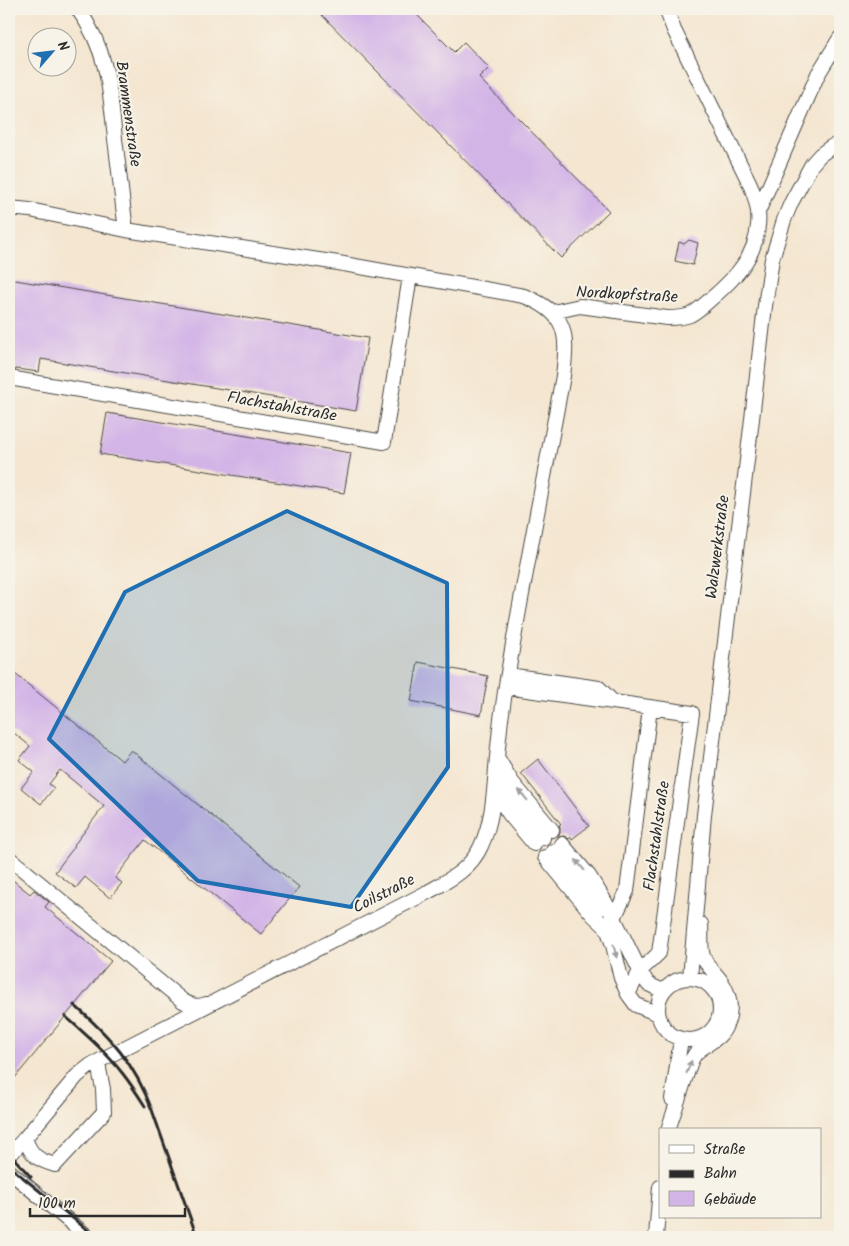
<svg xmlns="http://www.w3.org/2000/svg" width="849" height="1246" font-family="Kalam,sans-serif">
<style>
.building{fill:#d3b4e7}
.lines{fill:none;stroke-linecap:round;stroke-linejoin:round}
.minor-casing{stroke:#494744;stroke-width:16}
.minor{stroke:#fff;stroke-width:14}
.rail{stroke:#2b2b2b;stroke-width:3}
.oneway{fill:#a0a0a0}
.marked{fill:#1f6fb2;fill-opacity:0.2;stroke:#1f6fb2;stroke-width:4;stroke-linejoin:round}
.labels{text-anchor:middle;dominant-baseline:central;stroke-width:4;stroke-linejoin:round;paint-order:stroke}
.street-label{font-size:16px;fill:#2b2b2b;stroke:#f7f3e8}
</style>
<rect width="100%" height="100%" fill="#f7f3e8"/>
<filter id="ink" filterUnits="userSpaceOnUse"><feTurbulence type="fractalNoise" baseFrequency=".02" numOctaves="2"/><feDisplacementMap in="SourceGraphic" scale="10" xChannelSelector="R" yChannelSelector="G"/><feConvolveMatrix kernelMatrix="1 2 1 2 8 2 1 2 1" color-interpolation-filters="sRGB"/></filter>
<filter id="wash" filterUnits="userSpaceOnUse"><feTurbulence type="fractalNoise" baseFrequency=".0096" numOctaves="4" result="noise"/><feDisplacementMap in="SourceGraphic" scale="20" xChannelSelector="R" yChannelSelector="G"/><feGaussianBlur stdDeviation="1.12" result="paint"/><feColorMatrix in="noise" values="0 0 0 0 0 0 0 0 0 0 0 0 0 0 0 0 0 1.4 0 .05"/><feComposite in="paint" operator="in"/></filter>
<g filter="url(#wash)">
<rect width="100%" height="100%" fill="#f4e6d0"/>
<g id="blocks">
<path class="building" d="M316 9H411L454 52 464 42 489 68 479 78 609 211 561 258Z
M689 240 698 243 693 265 675 261 679 242 684 244Z
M9 279 368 338 356 411 41 359 39 372 16 369V370L9 369Z
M107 413 351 453 344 493 100 454Z
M418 662 488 676 481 715 411 701Z
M9 669 122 761 131 750 299 887 261 934 145 840 115 878 122 883 110 898 85 877 76 888 55 872 75 846 74 845 104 806 60 770 49 784 54 788 41 804 21 788 34 772 19 760 30 746 9 729Z
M538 759 589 826 572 839 571 837 569 839 564 836 558 837 560 833V828L559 825 561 824 521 773Z
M9 877 30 894 34 890 49 902 45 907 111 961 9 1085Z"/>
</g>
</g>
<g filter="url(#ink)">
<use href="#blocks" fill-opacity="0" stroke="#494744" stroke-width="1"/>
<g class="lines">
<defs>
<path id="minor" d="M78 9C108 51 110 89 115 139 119 169 122 200 126 230
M9 208 30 210 126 230 338 263 524 296C568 313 568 334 563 376 544 479 523 582 506 685 502 709 499 733 497 757 494 787 494 818 481 846 471 869 449 880 428 892L91 1065 77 1076 25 1138 9 1156
M758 212 818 74 840 38
M553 312 580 306 667 318C675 318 683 318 690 315 698 311 705 304 712 298 734 279 756 257 758 225 760 211 755 197 750 184L674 30 666 9
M9 378 384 442 410 276
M508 675 599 688 612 701
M506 687 692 713 659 953 640 971 628 994
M497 757 512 782 552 830
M495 779 543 838
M494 791 510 815 534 844
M562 844 589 876 603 898 614 918 640 971 648 984 663 991
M553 851 595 902 599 909
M545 857 593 915 607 928 613 945 621 978 628 994 636 1005 658 1014
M9 858 183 1001C191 1005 197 1008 206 1004
M607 928 614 918 627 891 650 708
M690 978 704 815 752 419 765 306 772 259 784 220 791 203 812 164 820 155 831 147 840 143
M658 1009a31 31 0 1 1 62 0a31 31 0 1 1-62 0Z
M672 1099 681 1039
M668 1130 690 1064C691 1061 693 1057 695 1054 705 1043 721 1040 726 1025 733 1010 730 994 721 981 715 972 706 966 703 956 700 948 702 933 701 924
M25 1138C31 1156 38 1160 55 1165L104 1112 103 1089 99 1069V1061
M9 1171 88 1237
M656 1237 660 1187"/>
</defs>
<use href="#minor" class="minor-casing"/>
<use href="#minor" class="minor"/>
<path class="rail" d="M74 1005C111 1037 135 1064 152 1110L197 1237
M65 1016C85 1034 106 1052 123 1074 131 1084 138 1095 145 1106
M9 1153 31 1177
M9 1166 96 1237
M9 1232 16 1237"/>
</g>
<defs><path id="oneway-solid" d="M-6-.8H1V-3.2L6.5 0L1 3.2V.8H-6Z" transform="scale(1.25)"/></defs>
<g class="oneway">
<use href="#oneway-solid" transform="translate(523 795) rotate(-130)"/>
<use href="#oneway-solid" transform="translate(580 865) rotate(-130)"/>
<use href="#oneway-solid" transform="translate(615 951) rotate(76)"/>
<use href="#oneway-solid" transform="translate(689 1067) rotate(-68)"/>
</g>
</g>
<path class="marked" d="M287 511 447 583 448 767 351 907 198 881 49 739 125 592Z"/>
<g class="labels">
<g class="street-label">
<text transform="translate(128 114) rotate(82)">Brammenstraße</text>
<text transform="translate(627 295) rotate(3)">Nordkopfstraße</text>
<text transform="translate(282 407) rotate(10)">Flachstahlstraße</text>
<text transform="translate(718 547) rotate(-83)">Walzwerkstraße</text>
<text transform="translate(657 836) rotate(-82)">Flachstahlstraße</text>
<text transform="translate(384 894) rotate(-27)">Coilstraße</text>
</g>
</g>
<rect width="849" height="1246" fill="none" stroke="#f7f3e8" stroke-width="30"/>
<rect x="659" y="1128" width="162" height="90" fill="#f7f3e8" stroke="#a5a39c"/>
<rect x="669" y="1145" width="25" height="8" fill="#ffffff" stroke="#a5a39c"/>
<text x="704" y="1154" font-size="15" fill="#2b2b2b">Straße</text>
<rect x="669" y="1170" width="25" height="8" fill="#2b2b2b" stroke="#a5a39c"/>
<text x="704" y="1178" font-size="15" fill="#2b2b2b">Bahn</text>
<rect x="669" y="1191" width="25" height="15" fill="#d3b4e7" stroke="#a5a39c"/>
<text x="704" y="1204" font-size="15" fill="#2b2b2b">Gebäude</text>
<g transform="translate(52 52) rotate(62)"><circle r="24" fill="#f7f3e8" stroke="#a5a39c"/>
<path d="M0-4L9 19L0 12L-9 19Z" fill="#1f6fb2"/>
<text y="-8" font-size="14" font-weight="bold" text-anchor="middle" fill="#2b2b2b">N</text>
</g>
<path d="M30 1208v8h155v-8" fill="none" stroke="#2b2b2b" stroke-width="2.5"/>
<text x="38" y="1208" font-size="15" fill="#2b2b2b" stroke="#f7f3e8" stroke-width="4" paint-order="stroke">100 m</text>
</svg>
